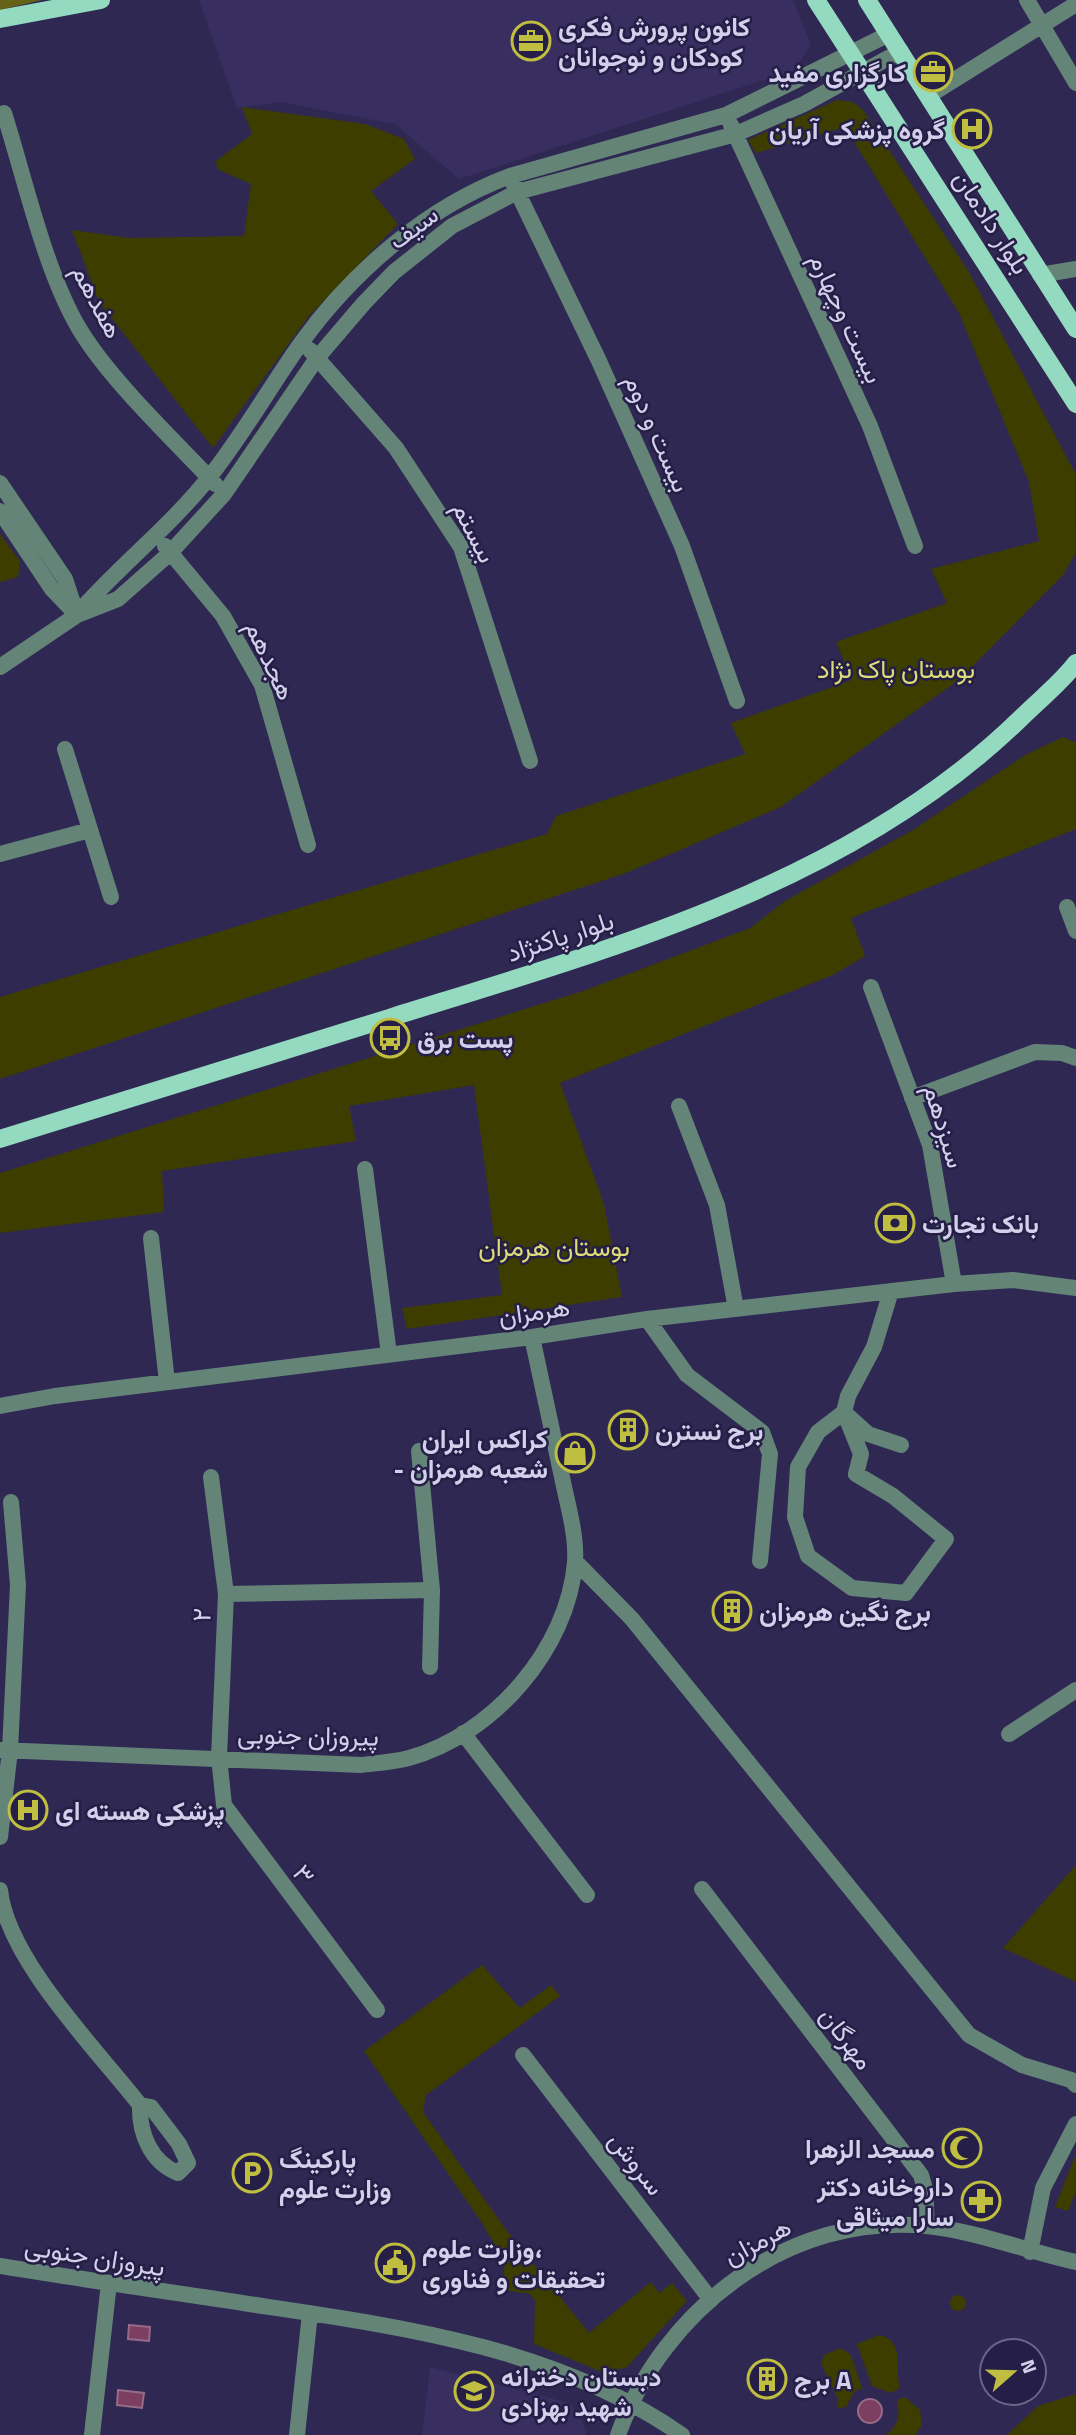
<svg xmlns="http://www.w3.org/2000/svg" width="1076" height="2435" font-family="'Titillium Web',Vazirmatn,sans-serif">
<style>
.built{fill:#382f60}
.green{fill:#3e3d00}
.forest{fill:#636217}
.water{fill:#7c3f5f;stroke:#966a89;stroke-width:2}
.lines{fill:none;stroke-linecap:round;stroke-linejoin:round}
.minor{stroke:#648478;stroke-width:16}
.major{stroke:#94dac0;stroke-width:18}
.labels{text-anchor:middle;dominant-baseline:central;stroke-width:5;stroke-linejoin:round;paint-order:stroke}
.poi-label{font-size:26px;font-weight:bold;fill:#d2d0eb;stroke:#251e46;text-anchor:start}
.street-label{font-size:26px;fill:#d2d0eb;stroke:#251e46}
.park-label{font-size:26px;fill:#dcdc78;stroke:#251e46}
</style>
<rect width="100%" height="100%" fill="#2f2852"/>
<path class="built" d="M199 0H793L811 45 795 70 459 179 395 124 280 102 237 108Z
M430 2367 570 2403 581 2418 587 2435H422Z"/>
<path class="green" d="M837 100 853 102 863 110 969 272 1075 473 1076 552 1063 575 960 679 781 807 626 873 0 1079V997L547 834 556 816 745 754 731 723 852 680 836 642 947 603 931 569 1039 541 1029 482 959 313 845 127 756 153 748 140Z
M242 107 365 124 404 139 415 159 371 191 398 224 308 317 213 448 99 302 72 230 129 238 244 236 251 184 217 169 216 161 252 134Z
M0 534 20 561 18 577 0 582Z
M1063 737 1076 743V829L851 918 865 956 833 975 560 1083 604 1204 622 1297 407 1329 402 1308 502 1295 474 1085 349 1106 356 1141 162 1171 164 1212 0 1233V1173L586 990 750 928 785 901 913 830 1025 755Z
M1076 1865V1982L1003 1948Z
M482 1965 520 2008 551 1985 560 1996 426 2095 423 2112 504 2227 589 2333 651 2282 659 2293 672 2283 687 2301 627 2367 604 2373 534 2344 535 2300 530 2294 502 2290 505 2262 482 2223 364 2051Z
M1076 2154V2191L1068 2211 1055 2207Z
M950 2303a8 8 0 1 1 16 0a8 8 0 1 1-16 0Z
M879 2335C906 2341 894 2368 900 2388L891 2393 872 2386 857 2344Z
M841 2348 851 2355 862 2388 854 2392 846 2407 838 2408 837 2397 821 2363 824 2355Z
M1076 2394V2435H1007L1038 2406Z
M905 2397 920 2410 922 2425 915 2435H885C899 2427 900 2414 897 2400Z"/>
<path class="forest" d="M0 0H42L0 10Z"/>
<path class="water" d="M129 2325 150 2327 149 2341 128 2339Z
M118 2390 144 2393 142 2408 117 2405Z
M858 2411a12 12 0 1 1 24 0a12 12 0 1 1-24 0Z"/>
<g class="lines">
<path class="minor" d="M1027 0 1076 83
M930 95 1076 4
M4 113C25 179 45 272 80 330 111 381 173 439 215 484
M731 125 870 426 915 546
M513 183 599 361 682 546 737 701
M1040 275 1076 269
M310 350 396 448 461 547 530 761
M0 483 65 579 77 615
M0 511 52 589 72 610
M165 546 223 616 262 685 308 845
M78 613C120 565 172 525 211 475 244 433 270 387 301 343 353 271 427 207 510 176L726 115 889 34
M0 667 77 615 118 599 170 553 224 494 317 358 364 303 394 272 452 226 517 192 736 134 804 104 901 51
M65 749 111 897
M0 854 90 830
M1067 907 1076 931
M871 987 930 1145 954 1284
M912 1098 1035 1052 1062 1053 1076 1058
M679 1106 717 1205 736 1309
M365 1169 389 1354
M151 1238 167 1382
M647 1319 687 1375 762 1432 770 1454 760 1561
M0 1406 55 1396 532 1337 647 1319 954 1284 1013 1280 1076 1288
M844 1412 818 1432 798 1467 795 1517 808 1556 852 1588 906 1593 946 1539 893 1496 856 1474 861 1454 844 1412 848 1396 874 1347 891 1291
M848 1416 868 1434 901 1445
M419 1451 432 1590 430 1667
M211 1477 226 1594 219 1757 224 1805 377 2010
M575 1561 632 1619 969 2035 1022 2065 1071 2080 1076 2085
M226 1594 432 1590
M463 1733 587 1895
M1009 1734 1076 1690
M0 1750 361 1765C377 1763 394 1762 409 1758 493 1735 568 1649 575 1562 577 1535 567 1503 562 1477 552 1431 542 1384 532 1337
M0 1837 10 1750 18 1585 11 1502
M702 1889 921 2175 925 2189 927 2226
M0 1890C7 1959 97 2050 140 2105L151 2107 179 2144 188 2163 178 2173C150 2162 139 2132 140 2105
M523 2055 711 2300
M1030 2252 1043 2188 1076 2124
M0 2266C85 2280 171 2292 256 2305 404 2327 557 2348 682 2435
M92 2435 109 2283
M297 2435 310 2313
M618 2435C663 2310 789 2212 926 2226 976 2231 1026 2251 1076 2262"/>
<path class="major" d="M816 0 1076 404
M867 0 1076 329
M0 19 101 0
M0 1139C130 1099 259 1058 389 1018 610 949 851 884 1021 718 1039 700 1061 683 1076 663"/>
</g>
<defs>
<symbol id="office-ring" viewBox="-11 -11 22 22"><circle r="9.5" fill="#251e46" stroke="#bfbe41" stroke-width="1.5"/><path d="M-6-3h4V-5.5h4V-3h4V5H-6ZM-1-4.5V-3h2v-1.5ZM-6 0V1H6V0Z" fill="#bfbe41"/></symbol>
<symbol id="hospital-ring" viewBox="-11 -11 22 22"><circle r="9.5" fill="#251e46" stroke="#bfbe41" stroke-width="1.5"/><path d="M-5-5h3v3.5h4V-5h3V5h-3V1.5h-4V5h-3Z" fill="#bfbe41"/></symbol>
<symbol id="bus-ring" viewBox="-11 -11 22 22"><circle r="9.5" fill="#251e46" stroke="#bfbe41" stroke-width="1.5"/><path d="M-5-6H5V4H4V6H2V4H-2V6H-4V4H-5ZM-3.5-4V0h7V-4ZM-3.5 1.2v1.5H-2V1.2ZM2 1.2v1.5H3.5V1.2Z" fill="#bfbe41"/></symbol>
<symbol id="bank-ring" viewBox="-11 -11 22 22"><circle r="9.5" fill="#251e46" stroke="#bfbe41" stroke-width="1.5"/><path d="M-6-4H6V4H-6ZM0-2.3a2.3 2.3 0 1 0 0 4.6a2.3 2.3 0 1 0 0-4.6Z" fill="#bfbe41"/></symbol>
<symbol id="building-ring" viewBox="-11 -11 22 22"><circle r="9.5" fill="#251e46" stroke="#bfbe41" stroke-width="1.5"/><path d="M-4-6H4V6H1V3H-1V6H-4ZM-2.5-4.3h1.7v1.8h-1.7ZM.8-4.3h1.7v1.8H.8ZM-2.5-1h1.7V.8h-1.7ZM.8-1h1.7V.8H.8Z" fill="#bfbe41"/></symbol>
<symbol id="shop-ring" viewBox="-11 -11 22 22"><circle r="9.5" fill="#251e46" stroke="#bfbe41" stroke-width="1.5"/><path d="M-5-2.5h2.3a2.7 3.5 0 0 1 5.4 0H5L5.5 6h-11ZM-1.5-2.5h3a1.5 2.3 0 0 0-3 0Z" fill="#bfbe41"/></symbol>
<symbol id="mosque-ring" viewBox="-11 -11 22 22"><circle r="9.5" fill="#251e46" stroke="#bfbe41" stroke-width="1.5"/><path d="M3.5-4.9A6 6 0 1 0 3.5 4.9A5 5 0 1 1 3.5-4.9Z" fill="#bfbe41"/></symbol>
<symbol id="parking-ring" viewBox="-11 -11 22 22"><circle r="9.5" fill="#251e46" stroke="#bfbe41" stroke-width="1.5"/><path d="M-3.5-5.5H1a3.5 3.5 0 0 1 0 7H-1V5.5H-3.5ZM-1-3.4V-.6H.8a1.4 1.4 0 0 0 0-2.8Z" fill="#bfbe41"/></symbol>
<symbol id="pharmacy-ring" viewBox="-11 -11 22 22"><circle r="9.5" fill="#251e46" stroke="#bfbe41" stroke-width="1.5"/><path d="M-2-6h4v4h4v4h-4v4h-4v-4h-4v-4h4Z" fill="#bfbe41"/></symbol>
<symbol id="civic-ring" viewBox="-11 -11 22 22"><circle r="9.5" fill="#251e46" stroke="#bfbe41" stroke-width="1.5"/><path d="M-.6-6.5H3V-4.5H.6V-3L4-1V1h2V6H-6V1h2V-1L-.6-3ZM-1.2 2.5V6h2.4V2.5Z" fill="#bfbe41"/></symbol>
<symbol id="school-ring" viewBox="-11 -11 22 22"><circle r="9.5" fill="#251e46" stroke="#bfbe41" stroke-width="1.5"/><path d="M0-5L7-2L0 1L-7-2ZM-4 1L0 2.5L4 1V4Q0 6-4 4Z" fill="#bfbe41"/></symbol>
</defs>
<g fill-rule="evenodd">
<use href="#office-ring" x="509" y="19" width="44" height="44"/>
<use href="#office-ring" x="911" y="50" width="44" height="44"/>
<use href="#hospital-ring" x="950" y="107" width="44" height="44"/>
<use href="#bus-ring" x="368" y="1016" width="44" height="44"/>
<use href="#bank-ring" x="873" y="1201" width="44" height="44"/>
<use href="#building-ring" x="606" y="1408" width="44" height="44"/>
<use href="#shop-ring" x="553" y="1431" width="44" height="44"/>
<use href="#building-ring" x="710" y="1589" width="44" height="44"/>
<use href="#hospital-ring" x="6" y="1788" width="44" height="44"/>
<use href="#mosque-ring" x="940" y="2126" width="44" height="44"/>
<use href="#parking-ring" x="230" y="2151" width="44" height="44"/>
<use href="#pharmacy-ring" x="959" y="2179" width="44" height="44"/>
<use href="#civic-ring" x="373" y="2241" width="44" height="44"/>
<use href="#building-ring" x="745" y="2357" width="44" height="44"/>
<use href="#school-ring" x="452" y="2369" width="44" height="44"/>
</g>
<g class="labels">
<g class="poi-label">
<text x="558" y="26">کانون پرورش فکری<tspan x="558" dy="30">کودکان و نوجوانان</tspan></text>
<text x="906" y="72" text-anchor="end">کارگزاری مفید</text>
<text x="945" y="129" text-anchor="end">گروه پزشکی آریان</text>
<text x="417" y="1038">پست برق</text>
<text x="922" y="1223">بانک تجارت</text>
<text x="655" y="1430">برج نسترن</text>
<text x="548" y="1438" text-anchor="end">کراکس ایران<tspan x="548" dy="30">- شعبه هرمزان</tspan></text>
<text x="759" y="1611">برج نگین هرمزان</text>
<text x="55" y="1810">پزشکی هسته ای</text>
<text x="935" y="2148" text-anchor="end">مسجد الزهرا</text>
<text x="279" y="2158">پارکینگ<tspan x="279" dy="30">وزارت علوم</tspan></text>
<text x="954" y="2186" text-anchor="end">داروخانه دکتر<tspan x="954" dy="30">سارا میثاقی</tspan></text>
<text x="422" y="2248">وزارت علوم،<tspan x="422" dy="30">تحقیقات و فناوری</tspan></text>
<text x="501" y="2376">دبستان دخترانه<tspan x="501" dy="30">شهید بهزادی</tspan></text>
<text x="794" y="2379">برج A</text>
</g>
<g class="street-label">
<text transform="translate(992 222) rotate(57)">بلوار دادمان</text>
<text transform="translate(413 227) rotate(-37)">سیف</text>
<text transform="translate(98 301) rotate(62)">هفدهم</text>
<text transform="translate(847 318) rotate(65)">بیست وچهارم</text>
<text transform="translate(658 433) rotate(66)">بیست و دوم</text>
<text transform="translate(475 532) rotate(63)">بیستم</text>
<text transform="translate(271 660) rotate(65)">هجدهم</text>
<text transform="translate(560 936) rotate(-18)">بلوار پاکنژاد</text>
<text transform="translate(945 1126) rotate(73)">سیزدهم</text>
<text transform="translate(534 1311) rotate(-8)">هرمزان</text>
<text transform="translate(201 1615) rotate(-87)">۲</text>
<text transform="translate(308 1735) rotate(1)">پیروزان جنوبی</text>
<text transform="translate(304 1874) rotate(53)">۳</text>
<text transform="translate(847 2038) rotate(53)">مهرگان</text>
<text transform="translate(637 2163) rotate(52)">سروش</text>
<text transform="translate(757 2241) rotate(-28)">هرمزان</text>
<text transform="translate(95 2256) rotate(9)">پیروزان جنوبی</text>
</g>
<g class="park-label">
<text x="896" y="668">بوستان پاک نژاد</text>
<text x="554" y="1246">بوستان هرمزان</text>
</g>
</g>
<g transform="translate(1013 2372) rotate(70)"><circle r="33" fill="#251e46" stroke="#6a6588" stroke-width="2"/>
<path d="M0-5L12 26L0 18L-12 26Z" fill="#bfbe41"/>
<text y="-10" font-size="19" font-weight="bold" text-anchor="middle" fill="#d2d0eb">N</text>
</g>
</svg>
